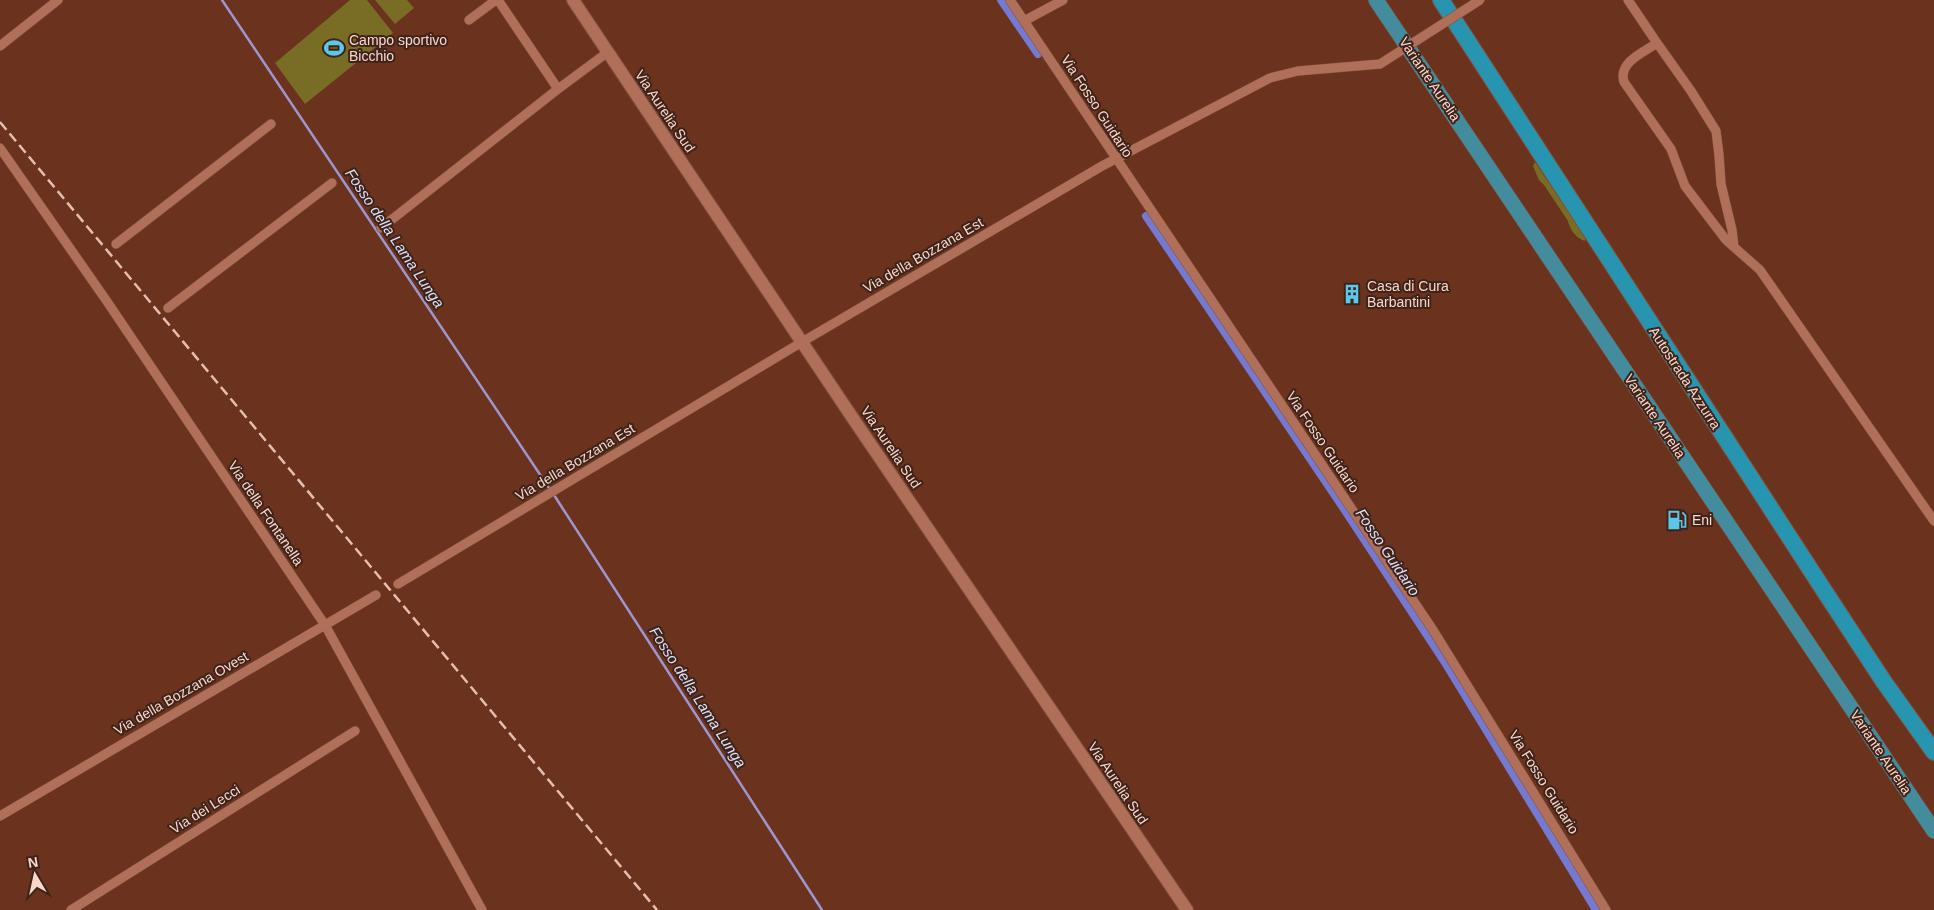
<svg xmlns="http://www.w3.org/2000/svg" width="1934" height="910" font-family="Helvetica,sans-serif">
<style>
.green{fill:#796d26}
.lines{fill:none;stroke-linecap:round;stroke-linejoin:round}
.stream{stroke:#9e96ce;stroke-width:2.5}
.canal{stroke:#7579cf;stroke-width:8}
.minor-casing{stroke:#82513e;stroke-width:10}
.secondary-casing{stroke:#82513e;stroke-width:14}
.trunk-casing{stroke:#82513e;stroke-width:16}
.motorway-casing{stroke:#82513e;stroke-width:18}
.minor{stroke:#af6f59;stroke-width:9}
.secondary{stroke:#af6f59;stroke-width:12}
.trunk{stroke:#428c9e;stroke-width:15}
.motorway{stroke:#2794b0;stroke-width:16}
.rail{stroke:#e5beb0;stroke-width:2.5;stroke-dasharray:10 5;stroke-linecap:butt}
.minor-bridge-casing{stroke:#82513e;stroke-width:10;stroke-linecap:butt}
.minor-bridge{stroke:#af6f59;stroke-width:9}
.labels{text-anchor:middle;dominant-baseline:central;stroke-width:4;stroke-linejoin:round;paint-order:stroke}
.poi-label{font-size:14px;fill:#fcd8cb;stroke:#3e231a;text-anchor:start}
.street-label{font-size:14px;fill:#fcd8cb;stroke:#3e231a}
.water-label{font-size:15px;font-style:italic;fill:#dee1f8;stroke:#3e231a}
</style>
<rect width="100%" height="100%" fill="#6b321e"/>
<path class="green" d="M350 0H367L393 33 305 104 275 63Z
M375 0H407L414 8 395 24Z
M1535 162 1585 237V241C1576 238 1570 230 1568 221L1544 185 1539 180 1533 166Z"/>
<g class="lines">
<path class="stream" d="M222 0 549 488
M554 495 822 910"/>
<path class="canal" d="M1001 0 1038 54
M1146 216 1342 506 1444 661 1596 910"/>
<defs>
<path id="minor" d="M498 0 558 89 608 52
M1010 0 1433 630 1606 910
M1628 0 1657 43C1643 53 1618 62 1624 82L1671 149 1685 186 1726 240 1760 270 1934 521
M469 20 496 0
M1024 21 1063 0
M1657 43 1691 91 1716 131 1719 155 1721 184 1732 230 1734 247
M0 46 58 0
M0 148 106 300 325 625 482 910
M381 228 558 89
M116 244 271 124
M168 308 332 183
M398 584 802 342 1102 166 1270 78 1298 71 1380 64
M0 816 376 595
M71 910 355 731"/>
<path id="secondary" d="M573 0 852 417 1187 910"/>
<path id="trunk" d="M1376 0 1934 831"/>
<path id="motorway" d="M1441 0 1825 592 1884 682 1934 752"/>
</defs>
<use href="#minor" class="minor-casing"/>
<use href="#secondary" class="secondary-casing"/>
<use href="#trunk" class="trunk-casing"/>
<use href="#motorway" class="motorway-casing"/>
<use href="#minor" class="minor"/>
<use href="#secondary" class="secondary"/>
<use href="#trunk" class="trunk"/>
<use href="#motorway" class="motorway"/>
<path class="rail" d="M0 122 657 910"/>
<defs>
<path id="minor-bridge" d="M1380 64 1480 0"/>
</defs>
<use href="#minor-bridge" class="minor-bridge-casing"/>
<use href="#minor-bridge" class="minor-bridge"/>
</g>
<defs>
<symbol id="stadium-bare" viewBox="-9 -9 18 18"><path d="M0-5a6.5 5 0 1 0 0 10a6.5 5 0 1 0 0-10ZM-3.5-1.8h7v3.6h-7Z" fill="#5bc8e7" stroke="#3e231a" stroke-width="2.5" paint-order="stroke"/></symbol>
<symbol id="building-bare" viewBox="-9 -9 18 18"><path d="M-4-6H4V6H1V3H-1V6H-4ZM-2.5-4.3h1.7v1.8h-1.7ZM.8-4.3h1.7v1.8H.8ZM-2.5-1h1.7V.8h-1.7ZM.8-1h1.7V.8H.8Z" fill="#5bc8e7" stroke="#3e231a" stroke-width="2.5" paint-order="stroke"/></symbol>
<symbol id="fuel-bare" viewBox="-9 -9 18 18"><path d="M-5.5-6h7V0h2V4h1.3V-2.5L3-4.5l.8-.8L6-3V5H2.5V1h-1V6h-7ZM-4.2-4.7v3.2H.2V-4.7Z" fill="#5bc8e7" stroke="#3e231a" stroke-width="2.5" paint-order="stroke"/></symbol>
</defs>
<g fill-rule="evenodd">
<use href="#stadium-bare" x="320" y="34" width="28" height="28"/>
<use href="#building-bare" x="1338" y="280" width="28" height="28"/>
<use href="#fuel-bare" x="1663" y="506" width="28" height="28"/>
</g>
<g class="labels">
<g class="poi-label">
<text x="349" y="40">Campo sportivo<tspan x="349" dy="16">Bicchio</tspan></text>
<text x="1367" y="286">Casa di Cura<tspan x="1367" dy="16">Barbantini</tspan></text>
<text x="1692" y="520">Eni</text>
</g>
<g class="street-label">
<text transform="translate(1430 79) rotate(56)">Variante Aurelia</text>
<text transform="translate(1097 106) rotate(57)">Via Fosso Guidario</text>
<text transform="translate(665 111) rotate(56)">Via Aurelia Sud</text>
<text transform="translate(923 255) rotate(-30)">Via della Bozzana Est</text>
<text transform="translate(1685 378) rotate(57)">Autostrada Azzurra</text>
<text transform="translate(1655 416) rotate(56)">Variante Aurelia</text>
<text transform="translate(1323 442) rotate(56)">Via Fosso Guidario</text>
<text transform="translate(891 447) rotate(56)">Via Aurelia Sud</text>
<text transform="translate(575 462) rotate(-31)">Via della Bozzana Est</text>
<text transform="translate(266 513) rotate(56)">Via della Fontanella</text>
<text transform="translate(181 693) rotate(-30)">Via della Bozzana Ovest</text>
<text transform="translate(1881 752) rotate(56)">Variante Aurelia</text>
<text transform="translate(1544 782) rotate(58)">Via Fosso Guidario</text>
<text transform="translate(1118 783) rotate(56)">Via Aurelia Sud</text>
<text transform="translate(205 809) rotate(-32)">Via dei Lecci</text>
</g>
<g class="water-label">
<text transform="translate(395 238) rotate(56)">Fosso della Lama Lunga</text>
<text transform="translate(1388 552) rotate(56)">Fosso Guidario</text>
<text transform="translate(698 697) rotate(57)">Fosso della Lama Lunga</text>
</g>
</g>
<g transform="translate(35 875) rotate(351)" stroke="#3e231a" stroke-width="4" paint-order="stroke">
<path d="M0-4L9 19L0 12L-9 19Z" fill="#fcd8cb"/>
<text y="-8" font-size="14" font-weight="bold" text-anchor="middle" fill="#fcd8cb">N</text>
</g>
</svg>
